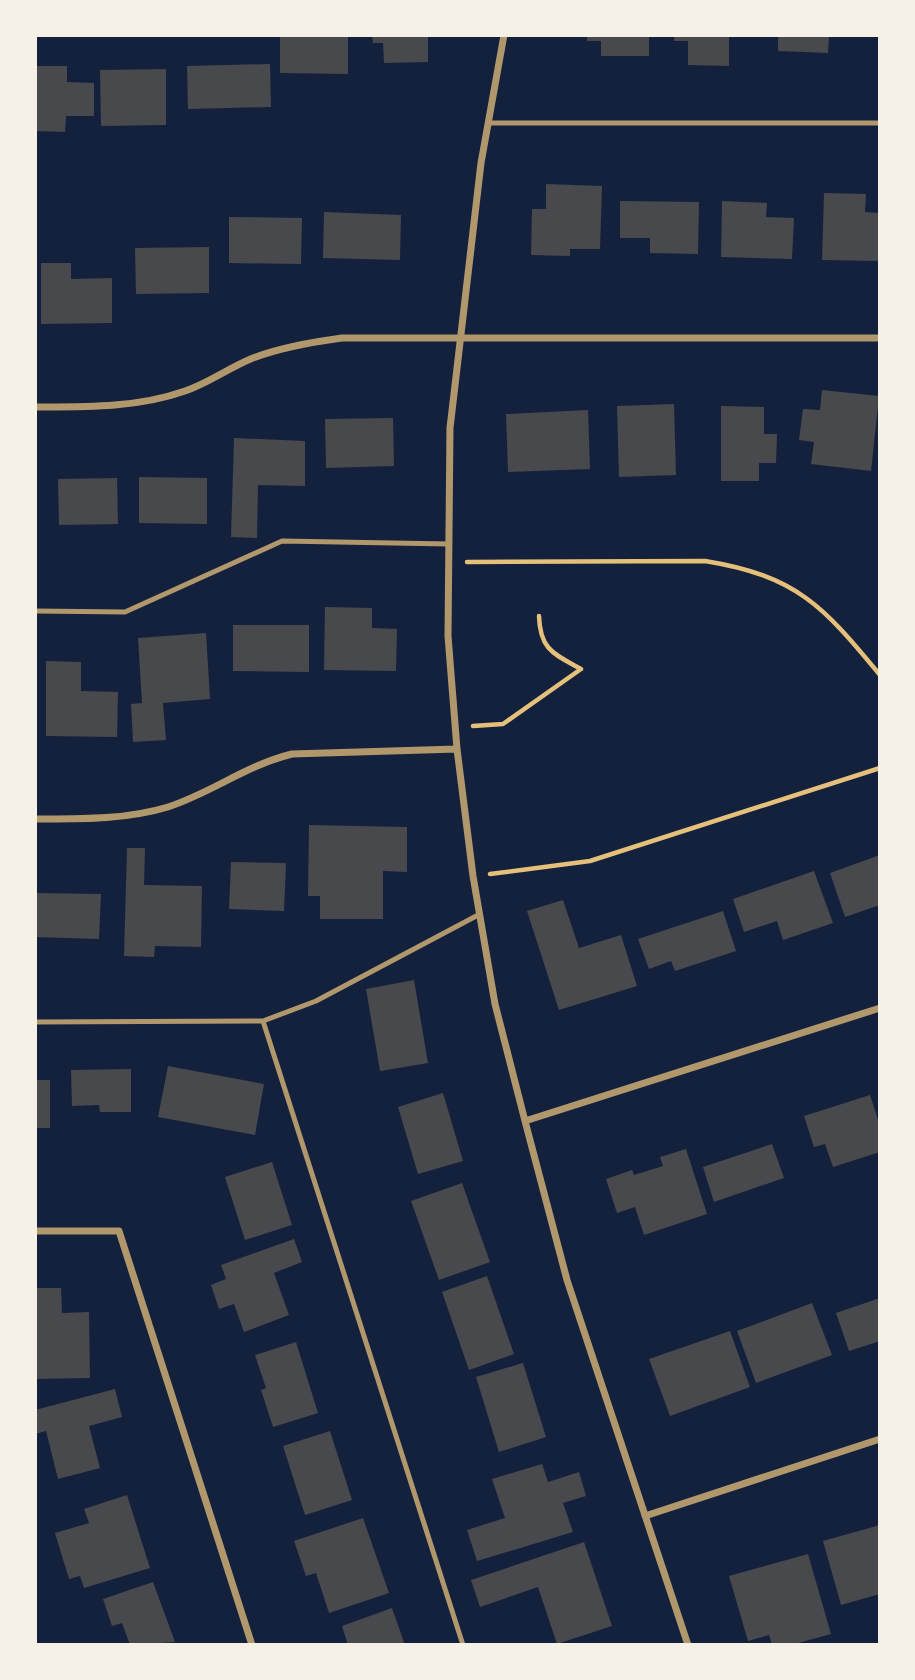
<svg xmlns="http://www.w3.org/2000/svg" width="915" height="1680" font-family="'Sofia Sans Condensed',sans-serif">
<style>
.building{fill:#48494c}
.lines{fill:none;stroke-linecap:round;stroke-linejoin:round}
.path{stroke:#e5c07b;stroke-width:4.5}
.service{stroke:#b1986c;stroke-width:5}
.minor{stroke:#b1986c;stroke-width:7}
</style>
<rect width="100%" height="100%" fill="#14213d"/>
<path class="building" d="M280 35H348V74L280 73Z
M372 35H428V62L384 63 383 43H373Z
M587 35H649V56H601V41H587Z
M674 35H729V66L688 65V41H674Z
M778 35H829L828 53 778 51Z
M270 64 271 107 188 109 187 66Z
M35 66H67V82L94 83V116H66L65 132 35 131Z
M166 69V125L101 126 100 70Z
M546 184 602 186 600 249H570V256L531 255 532 209H546Z
M824 193 866 194 865 212 880 213V261L822 260Z
M620 201 699 202 698 254 650 253V238H620Z
M722 201 767 203 766 217 794 218 792 259 721 257Z
M324 212 401 215 400 260 323 258Z
M229 217 302 218 301 264 229 263Z
M209 247V293L136 294 135 248Z
M41 263H71V279L112 278V323L41 324Z
M822 390 879 396 871 471 811 464 814 442 799 440 803 409 820 410Z
M674 404 676 475 619 477 617 406Z
M721 406 764 407V434H777L776 463H759V481H721Z
M588 410 590 469 508 472 506 414Z
M393 418 394 466 326 468 325 419Z
M234 438 305 441V486L258 485 257 538 231 537Z
M139 477 207 478V524L139 523Z
M117 478 118 524 59 525 58 479Z
M325 607 372 608V628L397 629 396 671 324 670Z
M233 625H309V672L233 671Z
M206 633 210 699 163 703 166 740 133 742 131 704 142 703 138 638Z
M46 661 81 662V691L118 692 117 737 46 736Z
M309 825 407 827V872L383 871V919H320V896H308Z
M127 848H145L144 885 202 886 201 947 155 946 154 957 124 956Z
M880 855V905L845 917 830 873Z
M231 862 286 863 284 911 229 909Z
M814 871 833 923 783 940 777 921 744 932 733 899Z
M35 893 101 894 99 939 35 937Z
M563 900 579 948 621 935 637 986 559 1010 527 911Z
M723 911 736 951 675 971 671 961 649 969 638 939Z
M414 980 428 1063 380 1071 366 989Z
M168 1066 264 1084 255 1135 158 1117Z
M131 1069V1112H100L99 1105 72 1106 71 1070Z
M35 1080H50V1128H35Z
M443 1093 463 1161 418 1174 398 1107Z
M870 1095 880 1126V1152L833 1167 825 1144 814 1147 804 1116Z
M772 1144 784 1178 714 1202 703 1167Z
M686 1149 707 1214 644 1235 635 1207 617 1213 606 1179 632 1170 634 1175 663 1166 660 1157Z
M272 1162 292 1225 245 1240 225 1177Z
M462 1183 490 1262 439 1280 411 1201Z
M294 1239 302 1262 274 1273 289 1315 244 1332 234 1304 219 1309 211 1285 226 1279 221 1265Z
M487 1276 514 1354 469 1370 442 1292Z
M35 1288H61L62 1313 89 1312 90 1378 35 1379Z
M880 1298V1341L849 1351 836 1313Z
M812 1303 832 1355 756 1383 737 1331Z
M730 1331 750 1387 670 1416 649 1359Z
M296 1342 318 1413 273 1427 261 1390 266 1388 255 1355Z
M523 1363 546 1437 499 1452 476 1377Z
M115 1389 122 1417 89 1426 100 1468 58 1479 46 1431 35 1434V1410Z
M330 1431 352 1500 305 1515 283 1446Z
M542 1464 548 1482 579 1472 586 1496 563 1503 573 1532 477 1561 467 1530 505 1518 492 1479Z
M127 1495 150 1568 84 1588 80 1576 69 1579 55 1533 89 1523 84 1509Z
M363 1518 389 1593 329 1613 316 1573 306 1576 294 1541Z
M880 1525V1594L841 1605 823 1541Z
M584 1542 612 1626 557 1644 538 1587 480 1607 471 1580Z
M808 1554 831 1634 791 1645H772L769 1635 748 1641 729 1576Z
M153 1582 175 1642 130 1645 122 1623 112 1626 103 1599Z
M392 1608 405 1645H348L342 1626Z"/>
<g class="lines">
<path class="path" d="M467 562 705 561C797 576 823 606 880 675
M473 726 503 724 581 669C554 654 540 650 539 616
M490 874 590 861 880 768"/>
<path class="service" d="M490 123H880
M35 611 125 612 282 541 449 544
M263 1021 463 1645
M35 1022 263 1021 316 1001 480 914"/>
<path class="minor" d="M504 35 481 163 450 428 448 636 457 749 473 876 495 1004 525 1121 567 1280 688 1645
M35 407C85 407 137 408 185 391 209 383 230 367 253 358 282 347 312 342 342 338H880
M35 819C79 819 125 820 168 807 211 793 247 765 292 754L457 749
M525 1121 880 1008
M35 1231H119L252 1645
M645 1516 880 1439"/>
</g>
<rect width="915" height="1680" fill="none" stroke="#f6f1e7" stroke-width="74"/>
</svg>
